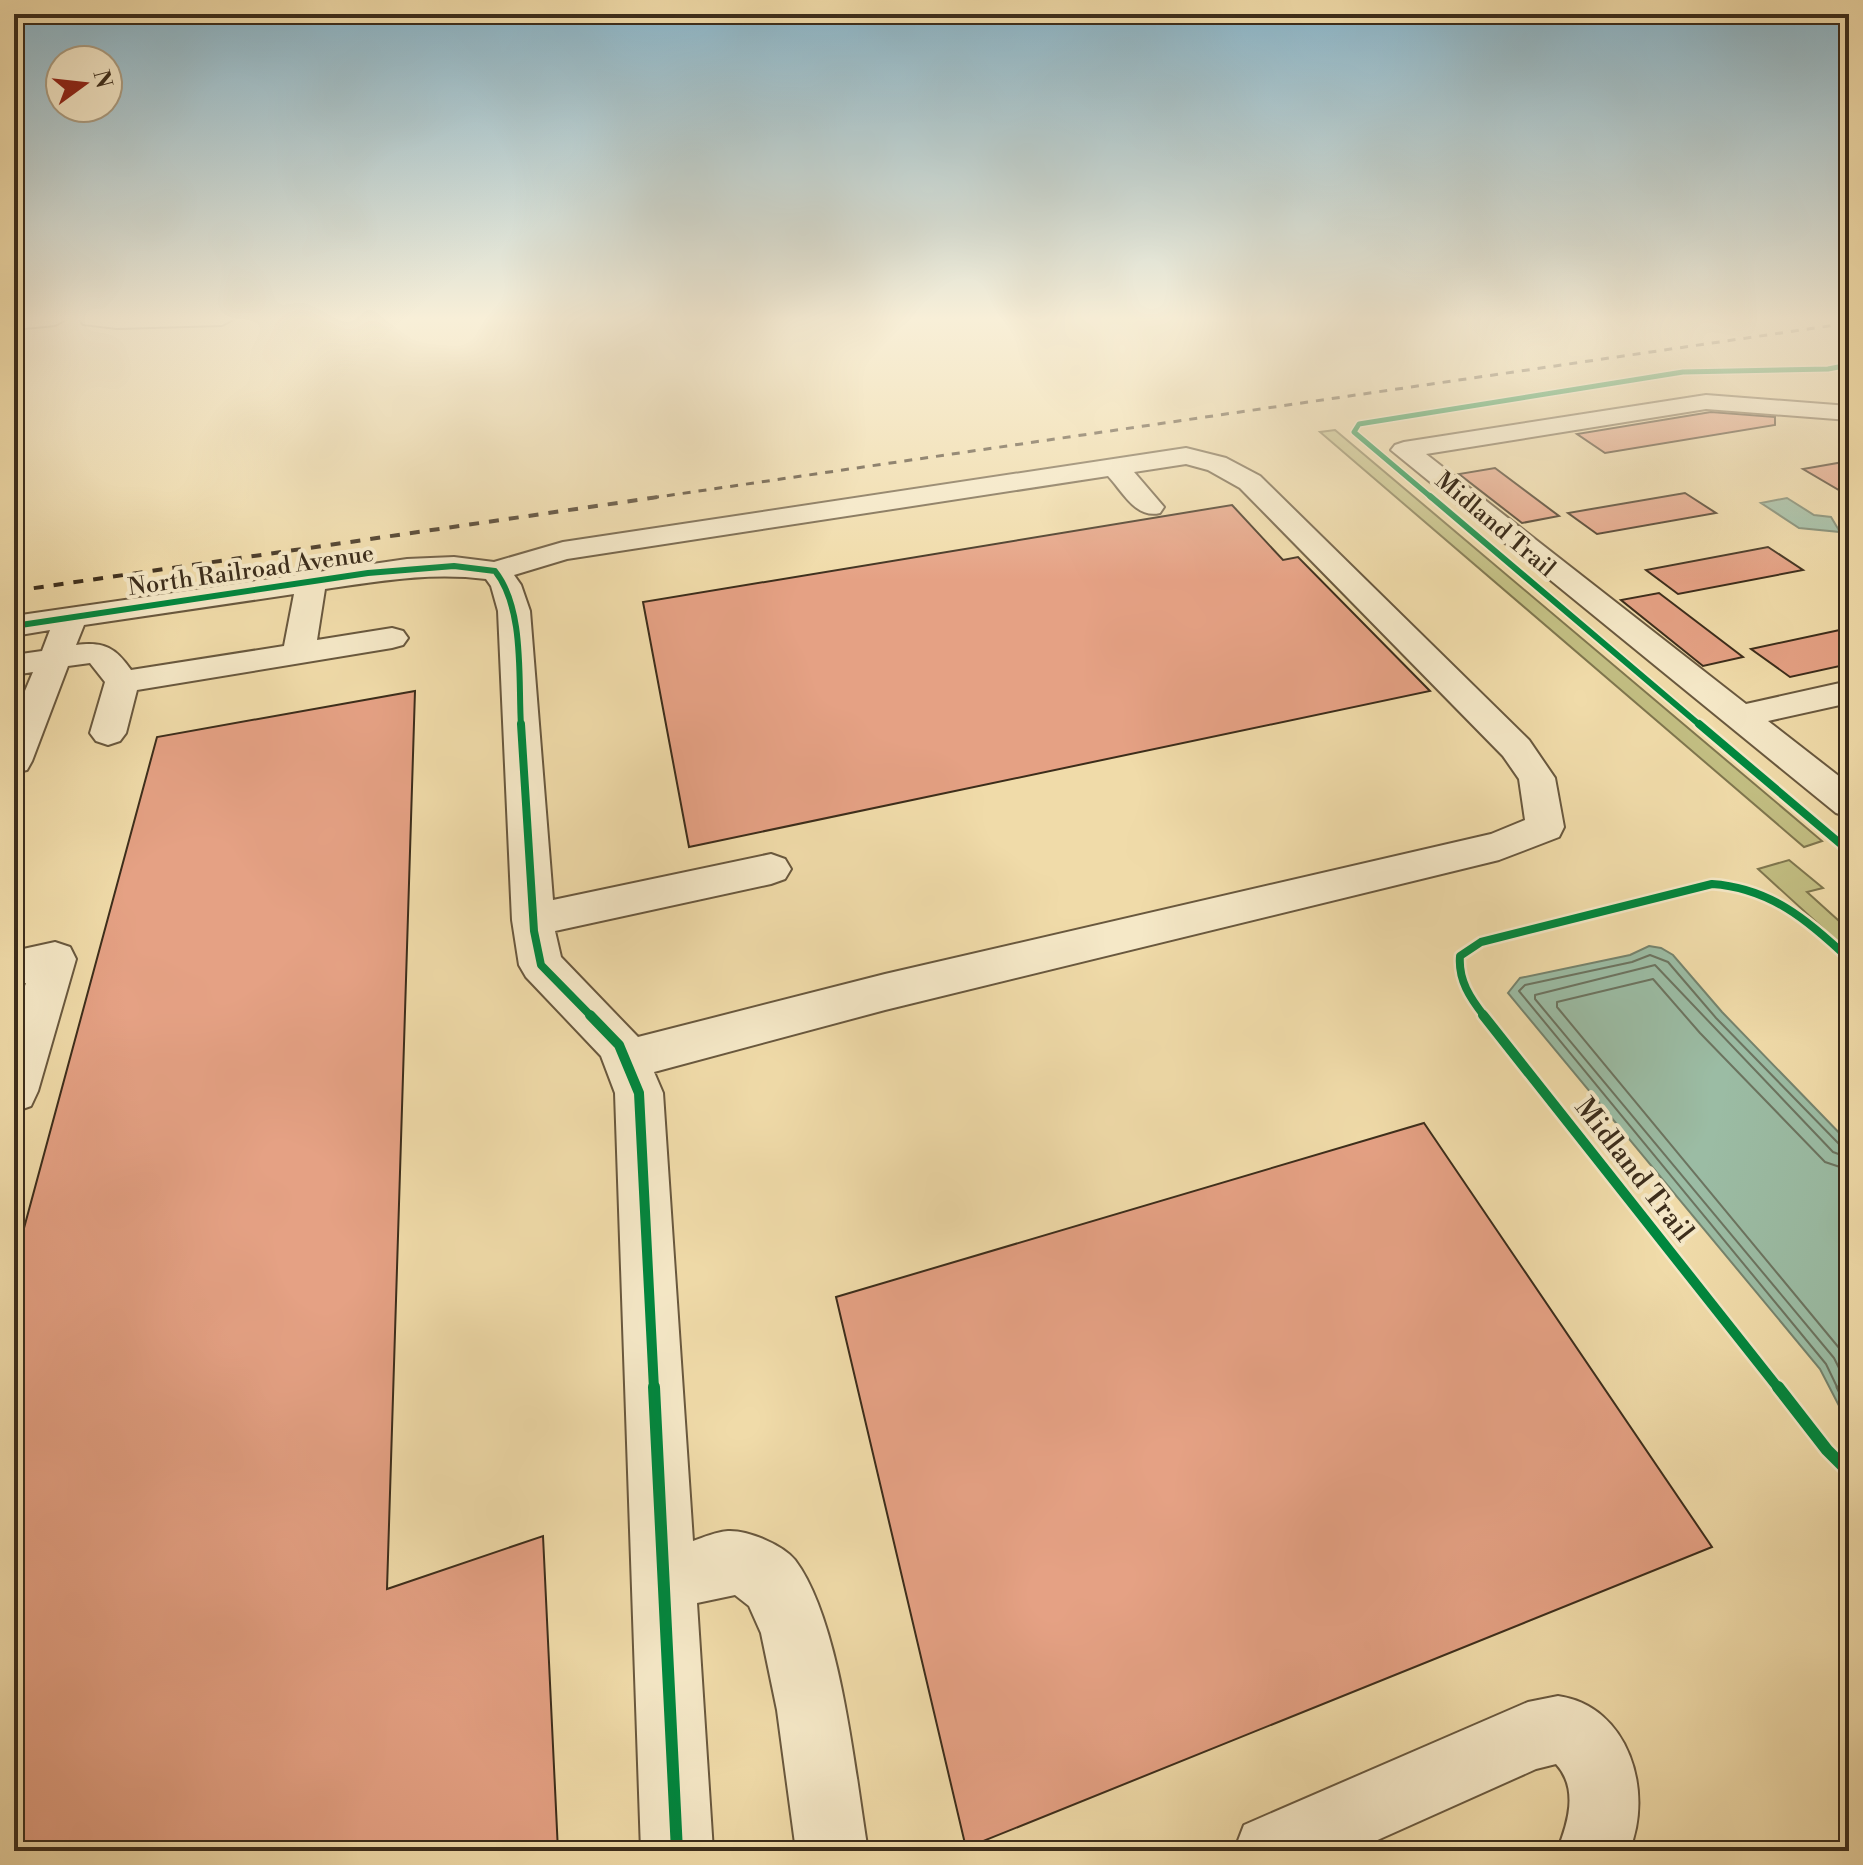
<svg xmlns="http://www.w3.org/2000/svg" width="1863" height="1865" font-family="'Libre Bodoni',serif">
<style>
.green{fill:#c2be82;stroke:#7f764e;stroke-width:2}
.water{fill:#9bbca4;stroke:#75836d;stroke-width:2}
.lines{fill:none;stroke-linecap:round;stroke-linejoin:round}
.shore-far1{stroke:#6c7460;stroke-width:2}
.shore{stroke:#6c7460;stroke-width:3}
.building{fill:#e5a184;stroke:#3c2d1b;stroke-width:2}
.minor-casing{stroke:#69583e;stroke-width:4}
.path-far2{stroke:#3c2d1b;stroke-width:3;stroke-dasharray:1 2;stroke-linecap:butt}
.path-far1{stroke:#3c2d1b;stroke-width:4;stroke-dasharray:1 3;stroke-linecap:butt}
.path{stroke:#3c2d1b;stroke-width:5;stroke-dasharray:2 4;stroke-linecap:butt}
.minor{fill:#f5e8c7;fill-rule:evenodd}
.rail-far1{stroke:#3c2d1b;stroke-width:3;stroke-dasharray:8 8;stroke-linecap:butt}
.rail{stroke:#3c2d1b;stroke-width:4;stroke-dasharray:10 10;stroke-linecap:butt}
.cycleway-far4-casing{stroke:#f5e8c7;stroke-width:8}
.cycleway-far3-casing{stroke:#f5e8c7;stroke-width:10}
.cycleway-far2-casing{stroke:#f5e8c7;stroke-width:13}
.cycleway-far1-casing{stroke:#f5e8c7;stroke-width:15}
.cycleway-casing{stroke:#f5e8c7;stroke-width:17}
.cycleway-far4{stroke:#00873e;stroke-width:5}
.cycleway-far3{stroke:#00873e;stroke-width:6}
.cycleway-far2{stroke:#00873e;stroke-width:8}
.cycleway-far1{stroke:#00873e;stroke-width:10}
.cycleway{stroke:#00873e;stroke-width:12}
.labels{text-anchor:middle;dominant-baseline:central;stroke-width:8;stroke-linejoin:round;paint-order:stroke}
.far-street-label{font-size:24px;fill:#3c2d1b;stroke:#f5e8c7}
.street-label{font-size:28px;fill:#3c2d1b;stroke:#f5e8c7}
</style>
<rect width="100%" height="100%" fill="#f0dba9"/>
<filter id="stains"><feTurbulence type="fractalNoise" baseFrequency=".0025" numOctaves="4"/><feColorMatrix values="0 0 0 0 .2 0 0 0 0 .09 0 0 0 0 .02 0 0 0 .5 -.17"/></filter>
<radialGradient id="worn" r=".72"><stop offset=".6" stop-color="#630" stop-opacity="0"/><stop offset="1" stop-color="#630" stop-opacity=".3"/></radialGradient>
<path class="green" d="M1335 430 1822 841 1804 847 1320 432Z
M1789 860 1823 888 1807 892 1849 930V952L1758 869Z"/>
<path class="water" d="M1787 498 1814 515 1831 517 1840 532 1799 528 1761 503Z
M1649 946 1661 948 1673 955 1722 1012 1849 1143V1425L1820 1369 1508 993 1520 978 1630 955Z"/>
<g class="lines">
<path class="shore-far1" d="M1849 1158 1833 1152 1655 965 1535 995V999L1834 1358 1849 1388
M1849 1170 1825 1162 1700 1033 1653 979 1557 1002V1007L1849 1360
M1838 1389 1826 1364 1519 991 1525 985 1632 962 1650 955 1668 962 1716 1018 1840 1145 1849 1148"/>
<path class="shore" d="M1837 1387 1849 1411"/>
</g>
<path class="building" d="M1711 412 1775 417V425L1605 453 1577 434Z
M1849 461V496L1803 469Z
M1495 468 1559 516 1522 523 1459 474Z
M1685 493 1716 513 1597 534 1568 513Z
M1232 505 1283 560 1298 557 1430 691 689 847 643 602Z
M1768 547 1803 570 1678 594 1646 570Z
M1659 593 1743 657 1703 666 1621 600Z
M1849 628V664L1790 677 1751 649Z
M415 691 387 1589 543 1536 558 1851H14V1265L157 737Z
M1424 1123 1712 1547 966 1848 836 1297Z"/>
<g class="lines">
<defs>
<path id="minor" d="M14 319H66L55 325 14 329Z
M80 319H233L222 325 117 328 83 324Z
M1706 395 1849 406V420L1706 409 1426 454 1746 704 1849 681V703L1768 721 1849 784V817L1836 813 1391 450 1395 445 1404 442Z
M1186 448 1226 458 1260 476 1529 740 1555 778 1564 827 1559 837 1499 860 885 1010 654 1072 663 1093 693 1541C704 1537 716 1532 728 1531 748 1530 783 1545 795 1560 841 1621 855 1774 868 1851H796L777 1710 761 1633 749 1606 735 1595 697 1603 713 1851H641L615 1093 601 1056 526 977 519 965 512 920 498 611 491 586 486 579C431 572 379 581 325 589L317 640 392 628 403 631 408 638 403 645 392 648 137 690 126 733 120 741 108 745 96 741 90 733 105 682 90 663 68 666 32 761 27 770 14 773V717L33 672 14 675V655L42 651 50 630 14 636V616L407 559 454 557 494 562 563 542ZM1186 464 1208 470 1240 488 1503 756 1519 779 1525 820 1491 834 885 974 638 1037 561 957 555 931 771 884 785 879 791 869 785 859 771 854 553 900 530 611 521 585 514 575 567 559 1108 476C1123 492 1136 519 1160 513L1164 507 1134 472ZM294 594 284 646 131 670C116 648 104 641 76 645L84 625Z
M55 942 70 947 76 959 38 1091 31 1106 14 1112V1019L26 983 14 985V951Z
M1558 1696C1629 1706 1654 1792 1629 1851H1557C1568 1823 1579 1789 1556 1764L1536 1769 1353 1851H1234L1244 1825 1528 1702Z"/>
</defs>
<use href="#minor" class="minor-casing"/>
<path class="path-far2" d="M1379 455 1354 432 1359 424 1683 372 1808 370 1849 365"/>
<path class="path-far1" d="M1674 703 1701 726"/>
<path class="path" d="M1698 724 1849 851"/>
<use href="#minor" class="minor"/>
<path class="rail-far1" d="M651 498 1849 323"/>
<path class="rail" d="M14 591 665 496"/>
<defs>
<path id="cycleway-far4" d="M1432 498 1354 432 1359 424 1683 372 1828 369 1849 365"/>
<path id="cycleway-far3" d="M1430 496 1701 726
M14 626 368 573 454 566 495 571C525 609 518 679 521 726"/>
<path id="cycleway-far2" d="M521 724 534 931 541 965 592 1017
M1699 724 1849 851
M1485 1017C1470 998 1458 980 1460 956L1481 942 1712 884C1770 888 1808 920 1849 959"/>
<path id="cycleway-far1" d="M590 1015 619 1045 639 1093 654 1389
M1483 1015 1779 1389"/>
<path id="cycleway" d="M654 1387 677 1851
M1778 1387 1827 1450 1849 1472"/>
</defs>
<use href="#cycleway-far4" class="cycleway-far4-casing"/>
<use href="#cycleway-far3" class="cycleway-far3-casing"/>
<use href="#cycleway-far2" class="cycleway-far2-casing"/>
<use href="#cycleway-far1" class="cycleway-far1-casing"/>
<use href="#cycleway" class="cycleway-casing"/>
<use href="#cycleway-far4" class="cycleway-far4"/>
<use href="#cycleway-far3" class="cycleway-far3"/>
<use href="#cycleway-far2" class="cycleway-far2"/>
<use href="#cycleway-far1" class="cycleway-far1"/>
<use href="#cycleway" class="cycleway"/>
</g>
<linearGradient id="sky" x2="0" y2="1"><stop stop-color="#89b7cd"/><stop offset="0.55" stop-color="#f8efd8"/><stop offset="1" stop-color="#f8efd8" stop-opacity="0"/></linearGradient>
<rect width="1863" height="580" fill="url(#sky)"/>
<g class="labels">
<g class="far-street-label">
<text transform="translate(1495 525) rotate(40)">Midland Trail</text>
<text transform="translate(251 571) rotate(-8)">North Railroad Avenue</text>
</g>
<g class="street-label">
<text transform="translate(1634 1170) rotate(52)">Midland Trail</text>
</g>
</g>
<rect width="1863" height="1865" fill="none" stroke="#f0dba9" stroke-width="48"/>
<rect x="16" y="16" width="1831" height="1833" fill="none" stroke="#3c2d1b" stroke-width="4"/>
<rect x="24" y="24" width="1815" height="1817" fill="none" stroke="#3c2d1b" stroke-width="2"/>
<g transform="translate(84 84) rotate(75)"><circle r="38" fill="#f5e8c7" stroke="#ab9d82" stroke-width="2"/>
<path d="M0-6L14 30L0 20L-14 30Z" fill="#8f2418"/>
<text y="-12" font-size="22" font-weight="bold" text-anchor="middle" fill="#3c2d1b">N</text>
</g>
<rect width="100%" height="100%" filter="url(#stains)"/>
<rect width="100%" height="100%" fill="url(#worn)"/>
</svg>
